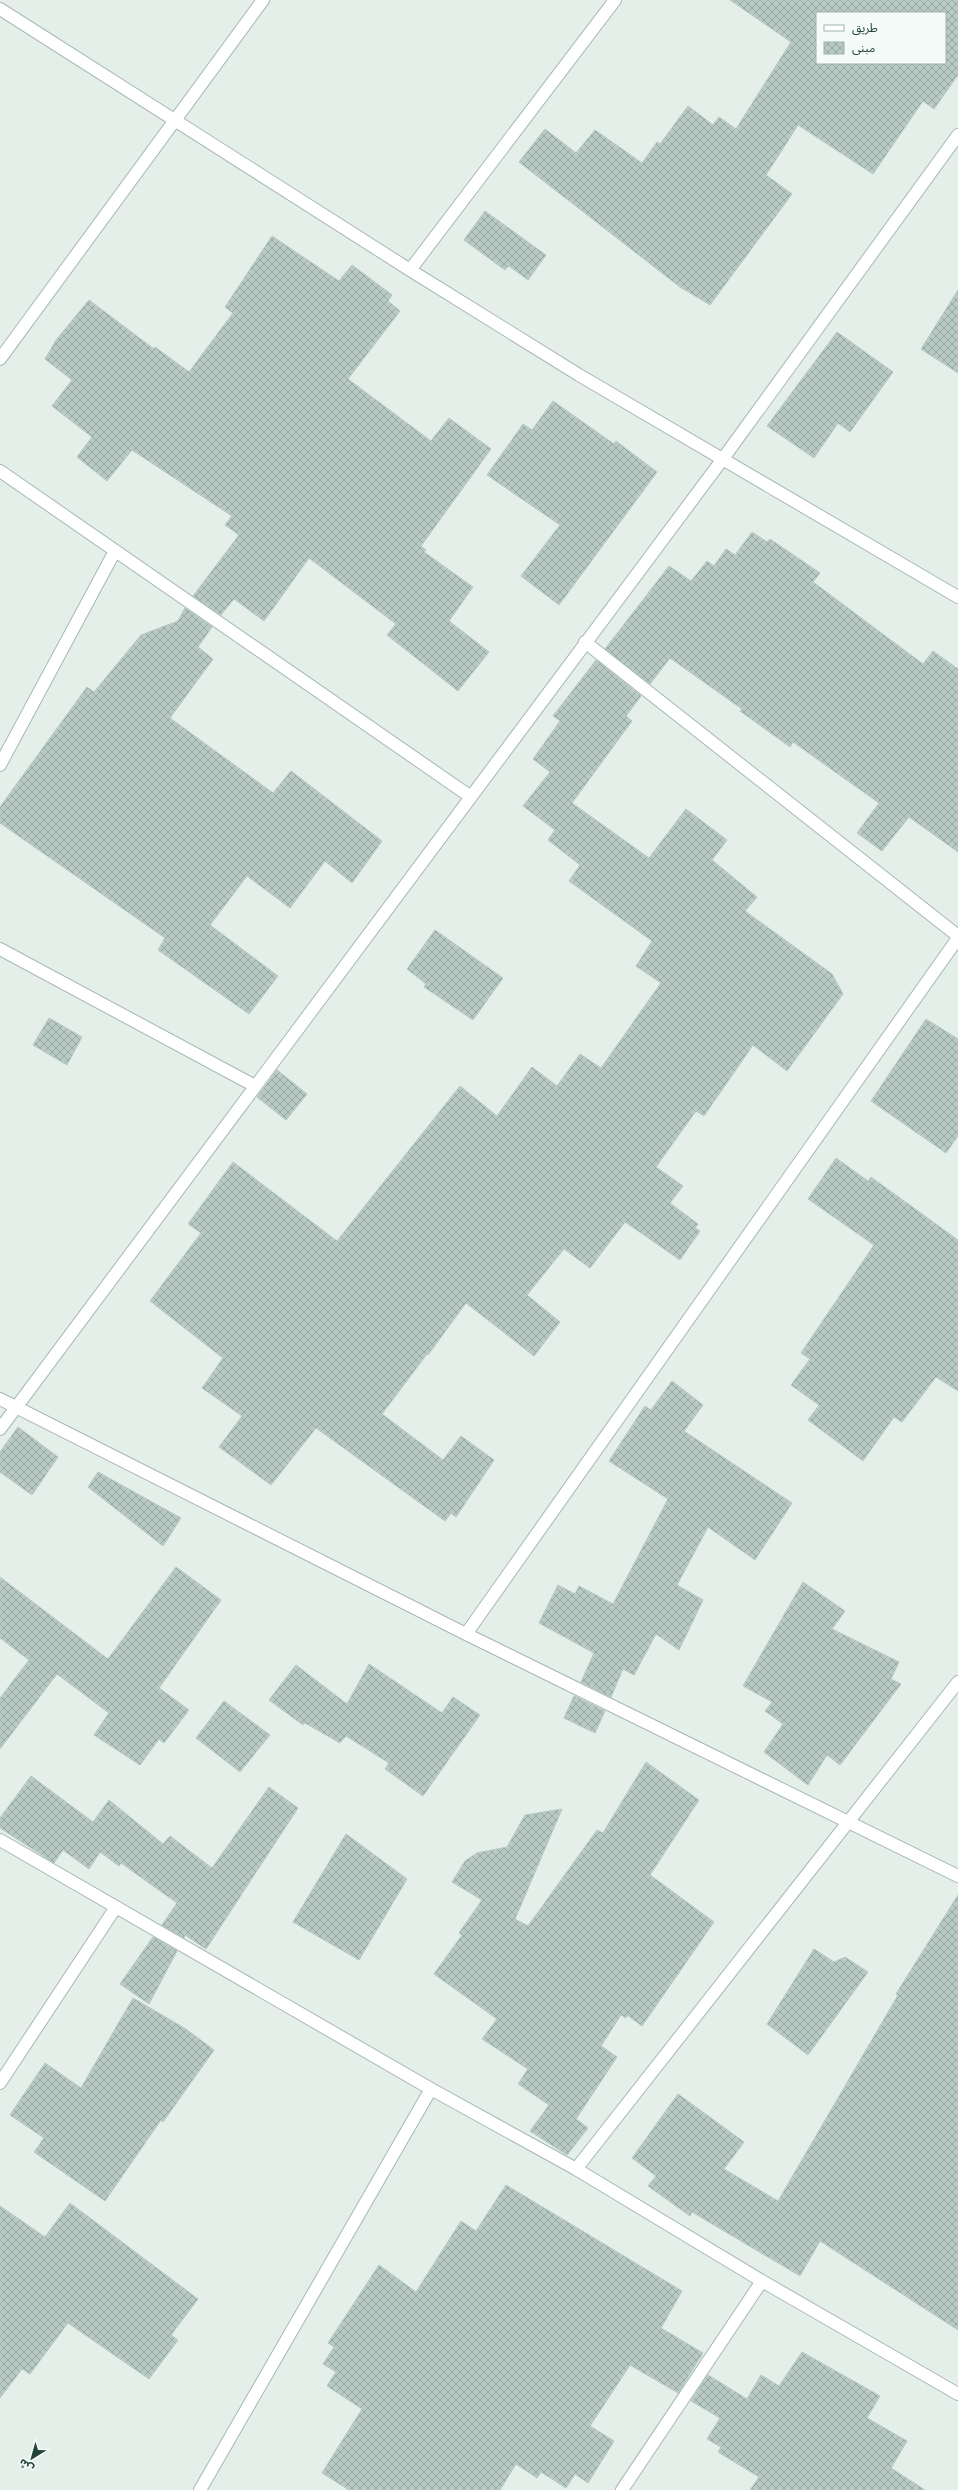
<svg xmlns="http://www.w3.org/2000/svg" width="958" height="2490" font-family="Roboto,'Noto Sans Arabic',sans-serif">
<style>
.building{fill:url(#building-cross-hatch);stroke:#b6c9c2;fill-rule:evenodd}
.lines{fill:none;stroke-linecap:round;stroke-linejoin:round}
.street-casing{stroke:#a6b8b2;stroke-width:14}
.street{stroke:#fff;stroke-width:12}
</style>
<defs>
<pattern id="building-cross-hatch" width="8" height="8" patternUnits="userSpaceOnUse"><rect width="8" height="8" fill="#b9cac4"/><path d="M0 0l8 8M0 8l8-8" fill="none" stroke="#96a6a0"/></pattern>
</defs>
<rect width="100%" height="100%" fill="#e4efea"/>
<path class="building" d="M730 0H958V75L934 109 923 101 873 174 798 125 766 175 792 194 710 305 680 287 519 162 545 129 576 153 595 130 642 163 657 142 660 144 688 106 713 125 719 117 736 129 791 42ZM817 13H945V63H817Z
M485 211 546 255 528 280 509 266 505 270 464 240Z
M272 236 339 281 352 265 392 295 388 301 400 311 348 379 431 441 449 418 491 449 421 546 426 550 424 552 473 587 449 621 489 652 458 691 387 635 396 624 309 558 264 621 234 599 221 615 193 596 239 535 225 525 232 516 132 450 107 481 77 457 92 437 52 406 72 380 45 359 56 340 89 300 154 349 155 347 189 372 233 313 225 307Z
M958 290V373L921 349Z
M837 332 893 372 850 432 838 423 814 458 767 426Z
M553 401 614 444 616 441 657 472 559 605 521 576 560 525 487 475 523 424 532 430Z
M752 532 767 542 770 539 820 573 813 582 923 664 933 651 958 669V852L909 817 882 851 857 833 879 803 793 742 790 747 740 711 742 709 670 658 650 684 605 649 669 566 691 581 707 561 714 566 726 549 735 555Z
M185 608 212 627 198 647 213 659 170 718 273 793 291 771 382 841 352 883 325 861 290 908 247 876 210 925 278 976 249 1014 158 950 165 938 0 823V807L87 687 94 692 141 635 178 621Z
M596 660 641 696 626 716 632 721 572 803 649 858 686 809 727 840 712 860 757 897 745 911 832 974 843 994 787 1071 753 1045 704 1116 696 1111 656 1167 683 1186 670 1203 698 1224 695 1228 700 1231 680 1260 625 1222 590 1268 564 1249 527 1295 560 1322 534 1356 466 1303 428 1355 427 1354 382 1414 443 1460 461 1436 494 1460 456 1517 451 1513 445 1521 316 1428 271 1485 219 1447 242 1416 202 1388 223 1358 150 1301 201 1233 188 1224 233 1162 337 1241 460 1086 497 1116 532 1067 557 1086 580 1054 601 1068 661 983 636 966 652 941 569 881 580 865 548 840 555 830 523 806 550 772 533 759 560 721 553 716Z
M435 930 503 978 473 1020 424 987 426 984 407 969Z
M49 1018 82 1037 67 1065 33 1045Z
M926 1019 958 1039V1136L946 1153 871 1101Z
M277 1070 307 1094 286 1120 257 1097Z
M836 1158 868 1181 871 1177 958 1240V1391L936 1377 902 1422 894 1417 863 1461 808 1420 819 1405 791 1385 810 1359 801 1353 874 1245 808 1199Z
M672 1381 703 1405 684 1431 792 1503 755 1560 708 1527 677 1585 703 1600 679 1650 656 1634 634 1675 623 1669 611 1697 581 1682 594 1653 539 1623 558 1585 575 1594 579 1586 613 1604 668 1499 609 1461 645 1406 651 1410Z
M18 1427 58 1457 32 1495 0 1472V1452Z
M98 1472 181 1518 163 1546 88 1487Z
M176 1567 221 1600 159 1688 189 1710 164 1743 159 1739 140 1765 94 1735 109 1713 57 1674 0 1749V1698L29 1660 0 1638V1577L108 1659Z
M803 1582 845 1611 832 1629 899 1662 891 1679 901 1684 840 1765 827 1755 808 1785 764 1752 783 1724 765 1711 772 1702 743 1686Z
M369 1664 442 1713 453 1697 480 1715 423 1796 385 1769 389 1763 346 1736 340 1743 305 1723 303 1725 269 1700 296 1665 347 1704Z
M574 1696 605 1711 595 1733 564 1718Z
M224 1701 270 1735 240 1772 196 1738Z
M646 1762 699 1800 650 1875 714 1922 642 2026 627 2015 626 2018 621 2015 601 2046 617 2057 576 2119 588 2128 567 2155 530 2131 549 2105 518 2084 528 2069 482 2039 497 2019 434 1974 462 1935 459 1933 482 1900 452 1882 465 1861 477 1853 507 1847 525 1815 562 1809 515 1919 528 1926 597 1830 603 1833Z
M31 1776 93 1822 109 1800 163 1844 170 1836 212 1868 269 1787 298 1808 206 1949 185 1935 184 1938 162 1925 177 1903 121 1863 119 1866 100 1852 89 1869 63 1850 54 1863 0 1828V1818Z
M346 1834 407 1879 359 1960 293 1922Z
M958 1895V2330L820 2241 800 2276 692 2212 690 2216 648 2186 656 2176 632 2158 678 2094 744 2142 724 2169 778 2201 898 1995 896 1994Z
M153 1937 177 1951 149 2004 120 1984Z
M814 1949 834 1962 845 1957 868 1972 808 2055 767 2024Z
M133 1998 186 2029 214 2050 163 2122 161 2120 105 2201 34 2152 44 2138 10 2115 45 2063 81 2088Z
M506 2185 682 2291 661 2328 703 2353 678 2393 630 2365 590 2426 614 2441 588 2483 575 2474 566 2488 541 2472 537 2478 516 2464 500 2490H349L322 2473 362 2409 327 2386 336 2372 323 2364 334 2347 328 2343 379 2265 416 2292 461 2221 476 2231Z
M70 2203 198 2299 171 2335 178 2340 149 2379 68 2323 30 2374 22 2369 0 2398V2206L45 2237Z
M802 2352 880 2396 867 2418 907 2441 891 2468 925 2490H750L759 2477 718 2452 721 2447 707 2439 720 2418 691 2401 708 2375 747 2399 761 2375 779 2386Z"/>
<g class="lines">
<defs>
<path id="street" d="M0 9 410 270 579 375 958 597
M410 270 615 0
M0 359 263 0
M0 471 471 797
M585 642 958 936
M0 765 115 551
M0 949 255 1086
M0 1399 466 1634 958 1876
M0 1429 722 460 958 135
M466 1634 958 938
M0 1840 431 2089 576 2169 762 2281 958 2394
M0 2083 116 1907
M576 2169 958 1682
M200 2490 431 2089
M622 2490 762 2281"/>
</defs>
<use href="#street" class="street-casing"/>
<use href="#street" class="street"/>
</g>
<rect x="816" y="12" width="130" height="52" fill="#f5fbf8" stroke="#a0b1ac"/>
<rect x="824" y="25" width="20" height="6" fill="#ffffff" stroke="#a0b1ac"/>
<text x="852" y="32" font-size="12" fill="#21433b">طريق</text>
<rect x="824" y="42" width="20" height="12" fill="url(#building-cross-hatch)" stroke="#a0b1ac"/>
<text x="852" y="52" font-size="12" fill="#21433b">مبنى</text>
<g transform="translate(32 2458) rotate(217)" stroke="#f5fbf8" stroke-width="3" paint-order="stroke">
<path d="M0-3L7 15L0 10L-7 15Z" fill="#21433b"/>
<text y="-6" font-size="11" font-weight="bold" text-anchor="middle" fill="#21433b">ش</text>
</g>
</svg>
